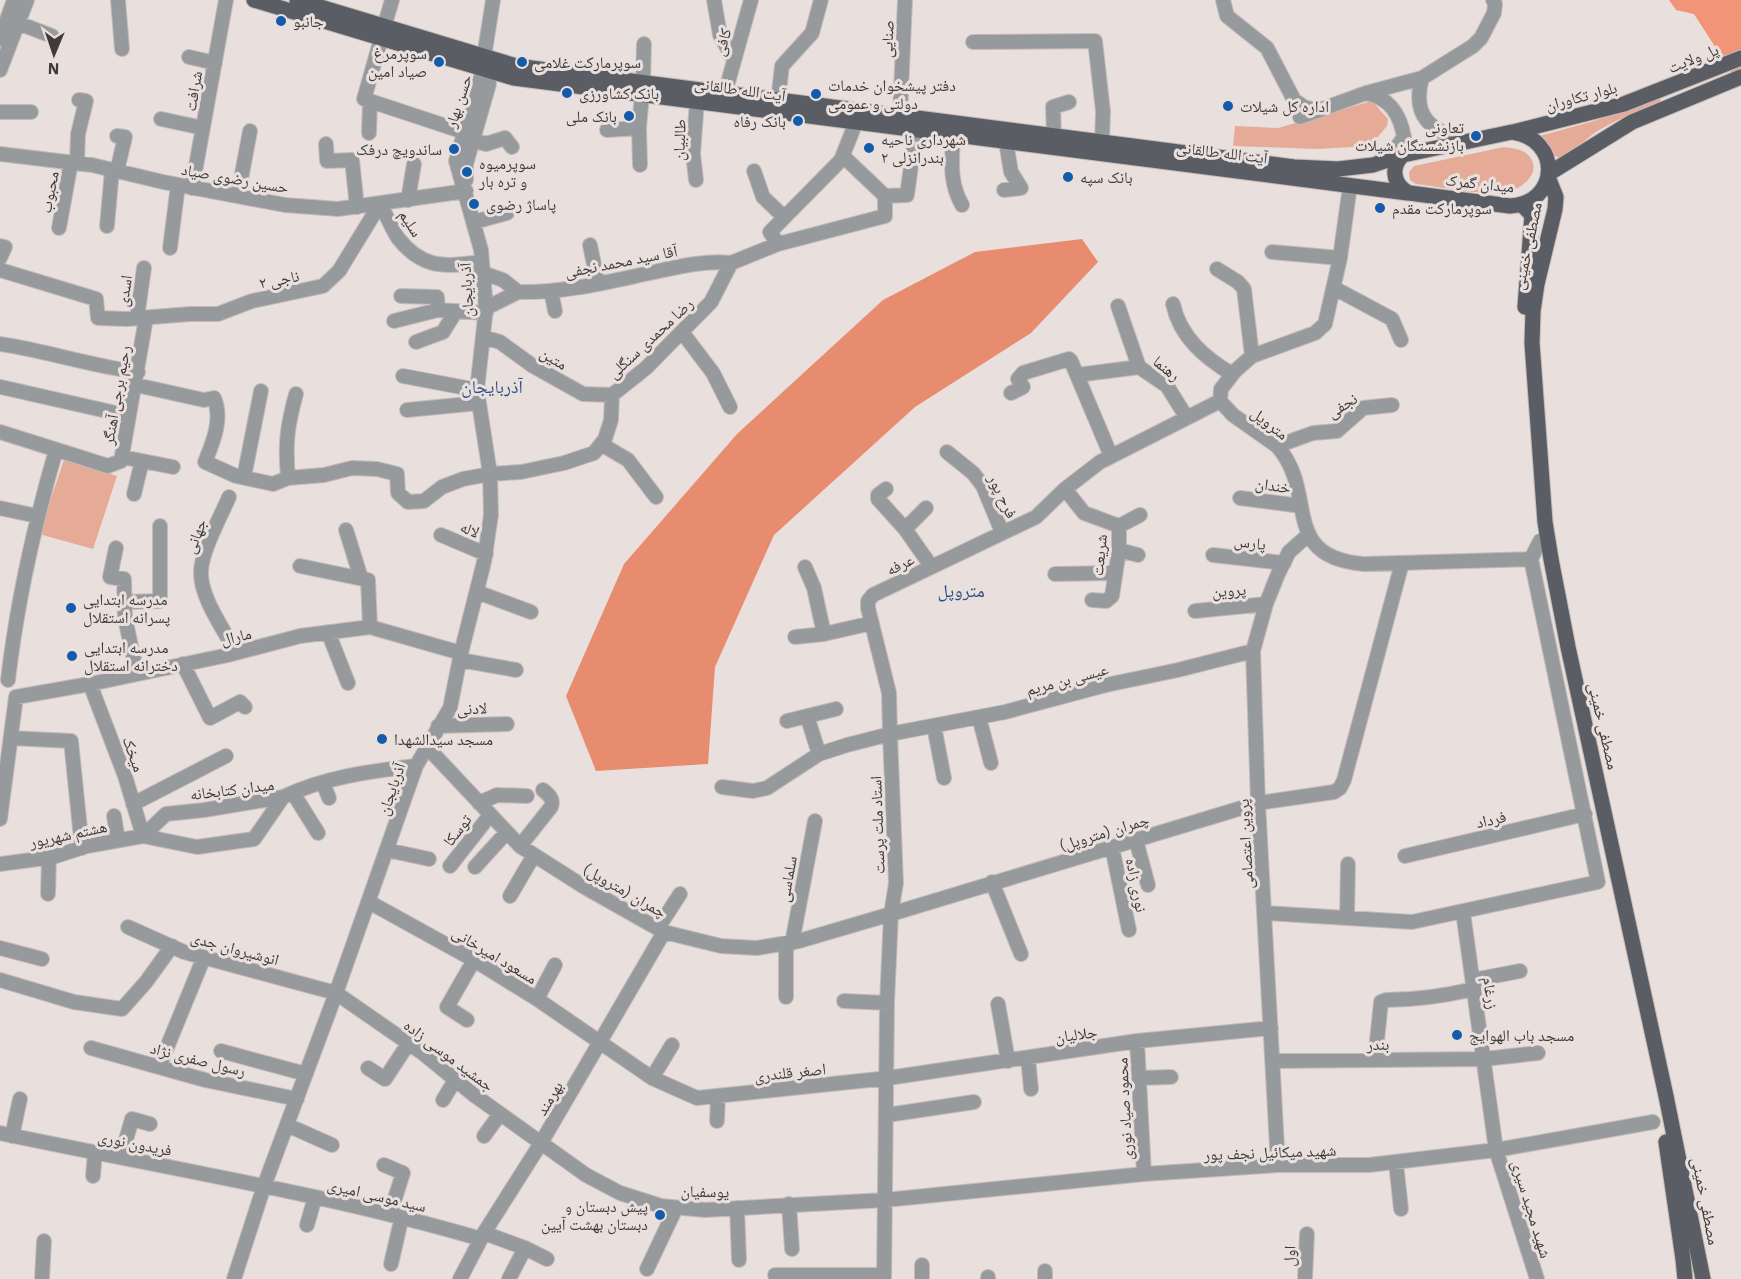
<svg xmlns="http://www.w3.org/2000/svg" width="1741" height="1279" font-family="'IBM Plex Sans','Noto Naskh Arabic',sans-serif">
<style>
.green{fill:#e6ab97}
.forest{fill:#e88c6f}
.water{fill:#f19477}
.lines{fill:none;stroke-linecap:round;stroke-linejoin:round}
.minor-casing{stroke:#c4bbb8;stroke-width:16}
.major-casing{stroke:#c4bbb8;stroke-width:17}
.minor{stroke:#979a9d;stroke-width:14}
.major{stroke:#5a5e64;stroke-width:15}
.poi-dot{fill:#145cab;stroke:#e9dfdc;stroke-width:2}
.labels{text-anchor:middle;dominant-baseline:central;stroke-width:6;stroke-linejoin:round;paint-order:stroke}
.poi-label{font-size:16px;fill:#3f3b3a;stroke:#e9dfdc;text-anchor:start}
.street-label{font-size:16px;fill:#3f3b3a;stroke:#e9dfdc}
.neighbourhood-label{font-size:18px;fill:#275186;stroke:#e9dfdc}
</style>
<rect width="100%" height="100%" fill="#e9dfdc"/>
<path class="green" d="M1660 98 1661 103C1641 110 1620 118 1601 129 1587 136 1573 155 1559 158L1548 151 1536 137 1594 121Z
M1372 101 1388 119 1387 126 1370 146 1317 149 1233 146 1235 126 1278 128Z
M1504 147C1511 148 1520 149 1526 153 1544 168 1526 187 1510 191 1485 197 1442 187 1416 184L1410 180 1409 172 1414 166Z
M64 460 117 476 93 549 39 534Z"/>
<path class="forest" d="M1082 239 1098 262 1031 333 915 407 774 535 715 667 708 764 596 771 566 696 624 564 737 434 883 300 975 252Z"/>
<path class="water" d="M1669 0H1741V87L1694 14 1676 10Z"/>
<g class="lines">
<defs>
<path id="minor" d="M118 0 122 49
M714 0 720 35 734 60
M1223 0 1227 16 1267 48 1294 100 1304 107 1318 111
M18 23 52 36
M384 27 392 0
M0 39 14 0
M381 39 364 99 464 132
M973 42 1095 41 1103 111 1102 142
M189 57 215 63
M0 70 27 0
M1422 78C1411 118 1432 131 1467 142
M643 82 644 44
M725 93 751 0
M1366 93C1390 98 1400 114 1404 137L1394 151 1381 160
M778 100 782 66 812 33 821 0
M0 112H31
M900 115 905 0
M1300 117 1366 93 1422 78 1473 46 1481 38 1494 13 1495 4 1493 0
M161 119 203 128
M607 130 639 128
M369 133 370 101
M953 135C952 161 949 182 962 205
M1054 135 1053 107 1069 102
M117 136 125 137 117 171
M473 140 486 144 505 138 512 147
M326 144 327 161 352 160 357 207
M0 154 92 165 163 182 285 205 338 209 466 191
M843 156 885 196 907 195 916 130
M77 163 78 134 86 101 79 100
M640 165 639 128 642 94
M754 171 763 197 784 217
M466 180V164L489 84 484 57 493 0
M696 180 693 154 697 101
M1350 186 1340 258 1325 324 1315 333 1252 356 1235 371 1221 389 1220 401 1233 415 1277 446C1319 493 1278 557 1364 564L1531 559
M192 188 226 0
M1004 190 1021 188 1011 172 1006 142
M238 195 250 131
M408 200 414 164
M474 222 507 213
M107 226 112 170
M59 228 71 162
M778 244 770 232 841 160 856 122
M590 245 598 284
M0 246 5 247 0 258
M170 248 178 185
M1272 252 1340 258
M1217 269 1238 282 1244 289 1252 356
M0 270 96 299 98 318 127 319 190 314H218L252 301 323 286 339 271 380 204C386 214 392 229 398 238 419 265 440 268 473 263L483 273 503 280 518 292
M1334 288 1392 319 1401 340
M551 291 555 311
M518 292C562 293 603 283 645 274 674 268 702 260 731 263
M401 296 437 297 438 310
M1173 304C1180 337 1205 358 1232 374
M1118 306 1139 367 1167 386 1187 418
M486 308 518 292
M137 318 144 268
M394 321 438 310 486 313
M682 332 713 373 730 407
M483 337 500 342 533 366 583 394 612 395
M416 342 443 332 456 311
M0 344C47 351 91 366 138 372
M1077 375 1139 367
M403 376 477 390
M136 385 204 400 214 398C223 419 213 442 205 462L236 476 273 484 288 478 324 475 352 468 377 469 397 474 398 493 408 502 424 501 442 487 463 479 490 474 521 472 564 463 594 453 605 439 611 420 612 395 646 368 711 302 731 263 778 244 885 216V196
M1 387 129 416
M1011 393 1023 387 1018 379 1023 373 1069 359 1071 361 1111 456
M407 410 479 403
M0 432 108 466 121 461 145 324 143 317
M601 444 628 460 656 497
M1277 446 1313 433 1337 431 1363 408 1392 405
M947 452 973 473 983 486 1002 532
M122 457 173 467
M244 477 261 391
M288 478C285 444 287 427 296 394
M886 489 878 495V499L905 529 931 566
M1065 489 1084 513 1119 526V550L1112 596 1106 601 1092 600
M134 494 142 461
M229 497C221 516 201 552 201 572 200 597 224 630 236 652
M1240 498 1301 506
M0 508 37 516
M1119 526 1140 515
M905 529 926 508
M346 530 361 578
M441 535 486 554
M116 548 110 577 124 579 125 618 137 674
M1119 550 1138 555
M1213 555 1284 563
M1531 559 1540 541
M300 566 368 580 370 627
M805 567 814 588 824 634
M1055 574 1114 573
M477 592 531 612
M124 602 160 601V526
M1195 611 1266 604
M328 632 348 683
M795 637 824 634 872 623
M460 660 516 670
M183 664 210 718 240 702 245 707
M8 680C17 602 34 526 56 450
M90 684 125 776 143 836
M807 716 819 754
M979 717 991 763
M787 721 836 709
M438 726 507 724
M934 726 944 778
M11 738 71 741 82 848
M426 746 520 846 586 888 664 932 721 946 757 948 799 941 891 914 896 883 890 734 1005 712 1106 685 1178 670 1253 651
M323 783 329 798
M722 787 753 791 767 788 819 754 847 745 890 734 889 693 868 608V601L873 595 1036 517 1065 489 1100 462 1220 401
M293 793 318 833
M283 797C325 777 371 771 416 766
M479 803 497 795 527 796
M133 804 226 756
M114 816 118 840
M0 819 16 697 90 684 228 655 300 636 370 627 461 653
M1136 840 1148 885
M520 846 551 807C554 799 549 795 543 790
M1112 847 1129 930
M387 850 429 859
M1405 856 1585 814
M0 864 53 857 87 846 143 836 197 847 254 839 283 797 204 810 166 814 143 836
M450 866 490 815
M475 867 507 832
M992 882 1021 954
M48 894 49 857
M510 896 534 855
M369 902 474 960 537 999 652 1078 697 1098 888 1078 1137 1041 1271 1028
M1463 912 1496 1150 1537 1279
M1265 913 1412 922 1598 882 1531 559
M1347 917 1348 864
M128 927 184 952 336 993 424 1054 474 1095 586 1175 620 1193 661 1206 705 1210 885 1200 1144 1174 1278 1165H1369L1496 1150 1653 1122
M658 928 680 894
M792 943 815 821
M786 944V997
M0 948 42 959
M0 980 74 1002 122 1009 146 982 172 946
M1473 980 1520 971
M537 999 555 965
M844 1001 887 1003
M998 1004 1008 1061
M467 1020 447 1007 474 960
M1137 1041 1144 1174
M91 1048 205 1080 297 1099
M221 1051 306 1074
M1028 1058 1031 1089
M1375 1060 1381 1002 1386 1000C1417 1000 1444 996 1474 989
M1272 1061 1484 1059 1538 1053
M159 1067 204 957
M368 1068 385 1079 408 1044
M652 1078 672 1045
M1139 1078 1171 1077
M443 1100 455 1080
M887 1115 974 1102
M717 1121 718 1097
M287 1125 332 1145
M0 1133C161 1167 323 1193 481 1239
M12 1136 20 1099
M484 1136 500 1114
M121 1157 132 1119 150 1124
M1396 1163 1401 1209
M384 1165 403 1173 390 1214
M1278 1165 1258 803 1253 651 1266 604 1278 574 1289 552 1308 535
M93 1176 95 1152
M789 1204 792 1249
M737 1208 739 1260
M307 1225 315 1197
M484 1233 525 1248 547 1259
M391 1264 402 1216
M647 1269 676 1208
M1045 1271V1279
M775 1275H884
M42 1279 44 1241
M234 1279 264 1186 336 993 416 766 450 708 461 653 484 562 491 515 490 474 477 390 486 308 481 250 456 161 479 81 485 71
M460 1279 484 1233 541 1143 664 932
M509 1279 525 1248
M884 1279 887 1003 891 914 1258 803 1334 792 1340 788 1344 780 1402 563
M922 1279V1265
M988 1279V1277
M1305 1279 1307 1234"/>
<path id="major" d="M254 0 514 78 1408 193
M297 0 516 66 1294 167 1338 169 1373 165 1403 155 1512 132C1562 139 1560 203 1510 206L1409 193C1393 185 1390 167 1403 155
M1513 132 1624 104 1741 58
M1548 174 1632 122 1741 77
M1548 177 1556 197 1555 209 1537 284 1533 311 1532 343 1545 522 1551 559 1568 647 1666 1096 1703 1279
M1521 204 1532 215 1525 307
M1666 1142 1683 1259 1685 1279"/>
</defs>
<use href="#minor" class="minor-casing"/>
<use href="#major" class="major-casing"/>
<use href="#minor" class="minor"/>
<use href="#major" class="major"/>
</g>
<g class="poi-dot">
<circle cx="281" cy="21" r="6"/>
<circle cx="439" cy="62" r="6"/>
<circle cx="522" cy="62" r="6"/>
<circle cx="567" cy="93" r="6"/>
<circle cx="816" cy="94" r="6"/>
<circle cx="1228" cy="106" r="6"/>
<circle cx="629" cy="116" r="6"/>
<circle cx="798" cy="121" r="6"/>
<circle cx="1476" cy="136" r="6"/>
<circle cx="869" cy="148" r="6"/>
<circle cx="454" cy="149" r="6"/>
<circle cx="467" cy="172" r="6"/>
<circle cx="1068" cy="177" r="6"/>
<circle cx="474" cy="204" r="6"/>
<circle cx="1380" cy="208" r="6"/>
<circle cx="71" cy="608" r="6"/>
<circle cx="72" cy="656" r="6"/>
<circle cx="382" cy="739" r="6"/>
<circle cx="1457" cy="1035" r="6"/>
<circle cx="660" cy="1215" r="6"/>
</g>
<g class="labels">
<g class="poi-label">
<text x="293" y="21">جانبو</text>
<text x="427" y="53" text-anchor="end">سوپرمرغ<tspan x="427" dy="18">صیاد امین</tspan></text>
<text x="534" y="62">سوپرمارکت غلامی</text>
<text x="828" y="85">دفتر پیشخوان خدمات<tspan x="828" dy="18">دولتی و عمومی</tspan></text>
<text x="579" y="93">بانک کشاورزی</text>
<text x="1240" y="106">اداره کل شیلات</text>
<text x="617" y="116" text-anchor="end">بانک ملی</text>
<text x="786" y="121" text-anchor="end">بانک رفاه</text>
<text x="1464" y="127" text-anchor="end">تعاونی<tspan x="1464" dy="18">بازنشستگان شیلات</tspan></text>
<text x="881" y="139">شهرداری ناحیه<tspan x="881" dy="18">۲ بندرانزلی</tspan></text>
<text x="442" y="149" text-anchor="end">ساندویچ درفک</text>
<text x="479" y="163">سوپرمیوه<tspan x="479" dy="18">و تره بار</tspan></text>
<text x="1080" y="177">بانک سپه</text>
<text x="486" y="204">پاساژ رضوی</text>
<text x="1392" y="208">سوپرمارکت مقدم</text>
<text x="83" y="599">مدرسه ابتدایی<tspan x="83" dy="18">پسرانه استقلال</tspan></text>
<text x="84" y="647">مدرسه ابتدایی<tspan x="84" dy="18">دخترانه استقلال</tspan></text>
<text x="394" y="739">مسجد سیدالشهدا</text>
<text x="1469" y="1035">مسجد باب الهوایج</text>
<text x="648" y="1206" text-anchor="end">پیش دبستان و<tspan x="648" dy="18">دبستان بهشت آیین</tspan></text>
</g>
<g class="street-label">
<text transform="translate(887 39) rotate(-87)">صنایی</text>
<text transform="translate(722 42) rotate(-74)">کافی</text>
<text transform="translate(1693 58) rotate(-22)">پل ولایت</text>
<text transform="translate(740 89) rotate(8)">آیت الله طالقانی</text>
<text transform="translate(193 91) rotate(-80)">شرافت</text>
<text transform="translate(1581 96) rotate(-15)">بلوار تکاوران</text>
<text transform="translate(458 101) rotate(-72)">حسن بهار</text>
<text transform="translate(679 140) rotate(-88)">طالبیان</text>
<text transform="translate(1222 152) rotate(7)">آیت الله طالقانی</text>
<text transform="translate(235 178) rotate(10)">حسین رضوی صیاد</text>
<text transform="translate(1480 183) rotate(6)">میدان گمرک</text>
<text transform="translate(49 192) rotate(-79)">محبوب</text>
<text transform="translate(411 223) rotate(57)">سلیم</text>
<text transform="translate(1527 246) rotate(-78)">مصطفی خمینی</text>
<text transform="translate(621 261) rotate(-11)">آقا سید محمد نجفی</text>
<text transform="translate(279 279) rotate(-11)">ناجی ۲</text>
<text transform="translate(466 290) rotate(-93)">آذربایجان</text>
<text transform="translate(124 291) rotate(-82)">اسدی</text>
<text transform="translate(650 338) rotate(-43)">رضا محمدی سنگلی</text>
<text transform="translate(554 358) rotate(31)">متین</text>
<text transform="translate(1167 368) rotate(39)">رهنما</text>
<text transform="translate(116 395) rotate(-80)">رحیم برجی آهنگر</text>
<text transform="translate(1342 405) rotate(-32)">نجفی</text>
<text transform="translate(1270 423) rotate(38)">متروپل</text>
<text transform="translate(1273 485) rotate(8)">خندان</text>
<text transform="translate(1003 496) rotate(64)">فرح پور</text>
<text transform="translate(470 529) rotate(23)">لاله</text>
<text transform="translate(195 536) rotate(-69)">جهانی</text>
<text transform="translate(1250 542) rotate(7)">پارس</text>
<text transform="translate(1099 555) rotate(-84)">شریعت</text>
<text transform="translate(900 564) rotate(-26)">عرفه</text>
<text transform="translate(1229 590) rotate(-4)">پروین</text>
<text transform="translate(236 636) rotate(-13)">مارال</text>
<text transform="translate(1067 679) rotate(-15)">عیسی بن مریم</text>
<text transform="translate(472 708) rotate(-2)">لادنی</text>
<text transform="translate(1604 726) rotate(77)">مصطفی خمینی</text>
<text transform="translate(134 754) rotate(70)">میخک</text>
<text transform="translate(232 789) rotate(-7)">میدان کتابخانه</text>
<text transform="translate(391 789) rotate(-71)">آذربایجان</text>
<text transform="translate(1491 819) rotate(-13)">فرداد</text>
<text transform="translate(877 825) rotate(-92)">استاد ملت پرست</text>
<text transform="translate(457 830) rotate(-52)">توسکا</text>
<text transform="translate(1104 832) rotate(-17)">چمران (متروپل)</text>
<text transform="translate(68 834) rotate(-12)">هشتم شهریور</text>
<text transform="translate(1245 844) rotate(-93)">پروین اعتصامی</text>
<text transform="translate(787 879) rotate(-80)">سلماسی</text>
<text transform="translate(1137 885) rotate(79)">نوری زاده</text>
<text transform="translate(625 890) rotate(30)">چمران (متروپل)</text>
<text transform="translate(235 948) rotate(15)">انوشیروان جدی</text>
<text transform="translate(495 955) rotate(31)">مسعود امیرخانی</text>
<text transform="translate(1491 993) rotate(82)">زرغام</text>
<text transform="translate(1076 1034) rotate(-8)">جلالیان</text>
<text transform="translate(1378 1044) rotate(-1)">بندر</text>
<text transform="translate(449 1055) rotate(37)">جمشید موسی زاده</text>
<text transform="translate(198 1059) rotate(14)">رسول صفری نژاد</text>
<text transform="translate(790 1072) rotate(-6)">اصغر قلندری</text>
<text transform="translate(549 1098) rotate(-59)">بهرمند</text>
<text transform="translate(1124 1109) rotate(-93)">محمود صیاد نوری</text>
<text transform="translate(135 1143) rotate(11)">فریدون نوری</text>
<text transform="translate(1270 1152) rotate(-2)">شهید میکائیل نجف پور</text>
<text transform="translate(705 1191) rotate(1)">یوسفیان</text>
<text transform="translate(377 1195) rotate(13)">سید موسی امیری</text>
<text transform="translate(1706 1201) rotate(79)">مصطفی خمینی</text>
<text transform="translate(1532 1209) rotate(73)">شهید مجید سیری</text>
<text transform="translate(1289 1256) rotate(-87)">اول</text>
</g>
<g class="neighbourhood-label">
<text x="492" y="386">آذربایجان</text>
<text x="961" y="590">متروپل</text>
</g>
</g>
<g transform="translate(54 54) rotate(182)" stroke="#e9dfdc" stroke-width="4.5" paint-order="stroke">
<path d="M0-4.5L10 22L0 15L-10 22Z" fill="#3f3b3a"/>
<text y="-9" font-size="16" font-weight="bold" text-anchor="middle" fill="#3f3b3a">N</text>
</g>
</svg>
